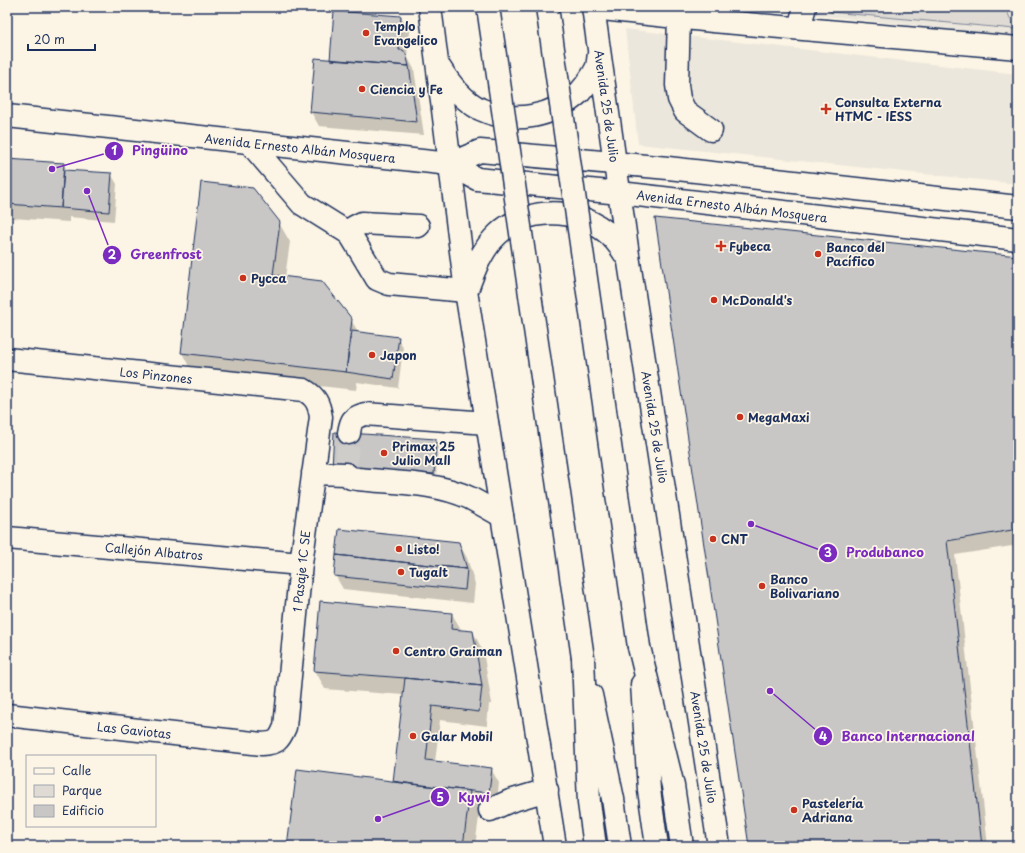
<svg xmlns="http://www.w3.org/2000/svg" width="1025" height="853" font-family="'Playpen Sans',sans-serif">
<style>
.built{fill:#ece7dc}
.green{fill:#dfdbd4;stroke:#7d8599}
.shadow{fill:#0003}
.building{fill:#c8c7c6;stroke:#1b2f5e}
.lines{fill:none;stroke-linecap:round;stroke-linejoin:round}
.minor-tunnel{stroke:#cfcdca;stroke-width:22;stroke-dasharray:22 11;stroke-linecap:butt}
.minor-casing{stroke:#1b2f5e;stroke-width:25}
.major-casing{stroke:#1b2f5e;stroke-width:25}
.minor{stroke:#fcf5e5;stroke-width:22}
.major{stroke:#fcf5e5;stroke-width:22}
.major-bridge-casing{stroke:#1b2f5e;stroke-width:25;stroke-linecap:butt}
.major-bridge{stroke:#fcf5e5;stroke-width:22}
.poi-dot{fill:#c8321e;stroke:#fcf5e5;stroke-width:1.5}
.labels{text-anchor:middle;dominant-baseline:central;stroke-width:3.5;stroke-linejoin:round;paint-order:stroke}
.poi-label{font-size:12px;font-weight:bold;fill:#1b2f5e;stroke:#fcf5e5;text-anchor:start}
.street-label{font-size:12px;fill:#1b2f5e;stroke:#fcf5e5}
.leader{fill:none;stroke:#7b2cbf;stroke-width:1.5}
.callout-dot{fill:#7b2cbf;stroke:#fcf5e5;stroke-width:1.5}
.mark-label{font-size:12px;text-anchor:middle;font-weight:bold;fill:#fff}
.callout-label{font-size:13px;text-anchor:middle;font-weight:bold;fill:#7b2cbf;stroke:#fcf5e5;stroke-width:3.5;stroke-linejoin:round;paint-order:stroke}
</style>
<rect width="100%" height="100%" fill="#fcf5e5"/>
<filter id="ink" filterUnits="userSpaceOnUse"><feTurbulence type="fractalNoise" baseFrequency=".025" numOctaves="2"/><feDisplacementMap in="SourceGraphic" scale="8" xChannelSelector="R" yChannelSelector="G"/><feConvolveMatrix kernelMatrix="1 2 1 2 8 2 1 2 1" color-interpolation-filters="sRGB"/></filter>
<g filter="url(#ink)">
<path class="built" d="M744 7H1018V37Z
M625 29 1018 74V184L638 144Z"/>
<path class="green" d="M832 7H1005L1015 29 830 12Z"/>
<path class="shadow" d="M401 17 409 31 407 56 414 69 424 135 319 126 311 112Z
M63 164 68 171 111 174 117 184 114 221 69 217V222L13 218 7 207V170Z
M202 183 279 223 290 242 285 277 351 320 359 333 398 338 403 348 398 388 357 382 356 390 192 372 182 353Z
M1018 257V545L955 555 988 846H750Z
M436 440 438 444 436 478 336 471Z
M459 543 467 558 475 584 473 603 343 589 335 575Z
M452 614 462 631 473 632 483 651 492 704H489L487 726 440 720 435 762 491 769 499 783 496 807 476 805 480 810 475 846H288L394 782 404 695 325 689 315 670Z"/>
<path class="building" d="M334 11 401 16 399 50H403L406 54 409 66 330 60Z
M315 58 409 66 417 122 310 112Z
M7 159 64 163 61 208 7 204Z
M64 170 112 173 109 212 61 208Z
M201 182 253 188 280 222 273 275 322 281 352 319 346 372 181 353Z
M655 218 1018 256V529L947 541 982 846H749Z
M352 331 399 337 393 379 346 372Z
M334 432 436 439 434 474 332 467Z
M339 529 459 542 467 569 336 555Z
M336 555 467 569 465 590 334 576Z
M320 601 452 613 451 629 473 631 482 686 405 678 314 671Z
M405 678 482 686 479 712 432 706 426 760 492 768 489 793 393 782Z
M297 769 470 791 463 846H287Z"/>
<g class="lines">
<path class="minor-tunnel" d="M346 468 349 433"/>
<defs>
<path id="minor" d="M593 8 713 21 1018 48
M679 17 677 85 679 99 685 111 711 130
M799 27 805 7
M7 116 450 164 477 179 620 193 1018 239
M249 142 302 204 350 234
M450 164 480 151 668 168 1018 207
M418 226 362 223 354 227 350 234 377 279 389 284 466 291
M7 359 304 390C316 397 319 404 321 417L301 564 285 727C279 741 277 743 262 744L7 715
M349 433C351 420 352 418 365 414L487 423
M313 473 346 474 351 478 358 479C395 483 436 482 470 498 481 504 492 510 502 516
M7 538 301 564
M642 684 649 790 657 846
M591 695 613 799 620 846
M490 810 510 801 547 790"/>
<path id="major" d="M430 7 466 291 555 846
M593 7 629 262 719 846
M440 68C450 84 462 100 480 109 514 125 553 117 580 92 586 85 592 77 596 69 598 65 598 59 599 54
M467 290C474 270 482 249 498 234 527 207 573 207 605 231 615 238 622 249 628 259
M639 647 673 786 682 846
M583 658 589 803 595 846"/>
</defs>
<use href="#minor" class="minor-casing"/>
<use href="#major" class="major-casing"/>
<use href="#minor" class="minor"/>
<use href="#major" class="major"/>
<defs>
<path id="major-bridge" d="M488 7 583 658
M547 7 639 647"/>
</defs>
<use href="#major-bridge" class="major-bridge-casing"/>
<use href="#major-bridge" class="major-bridge"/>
</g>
</g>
<g class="poi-dot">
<circle cx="366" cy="33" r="4"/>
<circle cx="362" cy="89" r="4"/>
<path d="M824 103h4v4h4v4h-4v4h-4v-4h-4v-4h4z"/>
<path d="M719 240h4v4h4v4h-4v4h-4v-4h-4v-4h4z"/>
<circle cx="818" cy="254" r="4"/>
<circle cx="243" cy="278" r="4"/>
<circle cx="714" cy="300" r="4"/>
<circle cx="372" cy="355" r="4"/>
<circle cx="740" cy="417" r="4"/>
<circle cx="384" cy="453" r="4"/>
<circle cx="713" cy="539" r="4"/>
<circle cx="399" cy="549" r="4"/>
<circle cx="401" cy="572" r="4"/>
<circle cx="762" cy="586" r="4"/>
<circle cx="396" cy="651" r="4"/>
<circle cx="413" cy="736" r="4"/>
<circle cx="794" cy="810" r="4"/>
</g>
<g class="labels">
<g class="poi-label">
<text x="374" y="26">Templo<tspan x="374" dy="14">Evangelico</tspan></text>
<text x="370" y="89">Ciencia y Fe</text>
<text x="835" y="102">Consulta Externa<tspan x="835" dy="14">HTMC - IESS</tspan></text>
<text x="729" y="246">Fybeca</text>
<text x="826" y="247">Banco del<tspan x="826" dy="14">Pacífico</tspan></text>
<text x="251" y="278">Pycca</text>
<text x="722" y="300">McDonald's</text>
<text x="380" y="355">Japon</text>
<text x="748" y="417">MegaMaxi</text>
<text x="392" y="446">Primax 25<tspan x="392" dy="14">Julio Mall</tspan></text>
<text x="721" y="539">CNT</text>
<text x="407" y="549">Listo!</text>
<text x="409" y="572">Tugalt</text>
<text x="770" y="579">Banco<tspan x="770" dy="14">Bolivariano</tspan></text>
<text x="404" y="651">Centro Graiman</text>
<text x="421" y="736">Galar Mobil</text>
<text x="802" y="803">Pastelería<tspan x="802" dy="14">Adriana</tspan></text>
</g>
<g class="street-label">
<text transform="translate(607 106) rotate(82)">Avenida 25 de Julio</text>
<text transform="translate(300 148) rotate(6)">Avenida Ernesto Albán Mosquera</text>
<text transform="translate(732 206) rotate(7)">Avenida Ernesto Albán Mosquera</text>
<text transform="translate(156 375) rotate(6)">Los Pinzones</text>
<text transform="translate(655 427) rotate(81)">Avenida 25 de Julio</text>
<text transform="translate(154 551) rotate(5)">Callejón Albatros</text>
<text transform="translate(301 571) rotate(-84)">1 Pasaje 1C SE</text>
<text transform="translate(134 730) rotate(6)">Las Gaviotas</text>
<text transform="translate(704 747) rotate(81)">Avenida 25 de Julio</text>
</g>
</g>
<path class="leader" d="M52 169L114 151M87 191L112 255M751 524L828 553M770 691L823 736M378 819L440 797"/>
<g class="callout-dot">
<circle cx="52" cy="169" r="4"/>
<circle cx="87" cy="191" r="4"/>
<circle cx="751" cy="524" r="4"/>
<circle cx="770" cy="691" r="4"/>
<circle cx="378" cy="819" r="4"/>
<circle cx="114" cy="151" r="10"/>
<circle cx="112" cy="255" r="10"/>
<circle cx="828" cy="553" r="10"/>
<circle cx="823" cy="736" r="10"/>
<circle cx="440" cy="797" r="10"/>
</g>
<g class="mark-label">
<text x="114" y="155">1</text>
<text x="112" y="259">2</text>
<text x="828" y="557">3</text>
<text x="823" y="741">4</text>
<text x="440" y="802">5</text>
</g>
<g class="callout-label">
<text x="160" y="155">Pingüino</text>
<text x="166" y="259">Greenfrost</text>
<text x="885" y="557">Produbanco</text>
<text x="908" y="741">Banco Internacional</text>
<text x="474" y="802">Kywi</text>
</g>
<rect width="1025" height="853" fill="none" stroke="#fcf5e5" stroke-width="24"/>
<rect x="12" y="12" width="1001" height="829" fill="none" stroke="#1b2f5e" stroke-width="1.5" filter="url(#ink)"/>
<rect x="26" y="755" width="130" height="72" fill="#fcf5e5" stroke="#a2a6af"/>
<rect x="34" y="768" width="20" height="6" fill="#fcf5e5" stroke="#a2a6af"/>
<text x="62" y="775" font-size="12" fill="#1b2f5e">Calle</text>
<rect x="34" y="785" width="20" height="12" fill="#dfdbd4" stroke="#a2a6af"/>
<text x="62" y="795" font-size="12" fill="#1b2f5e">Parque</text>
<rect x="34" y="805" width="20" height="12" fill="#c8c7c6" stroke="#a2a6af"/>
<text x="62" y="815" font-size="12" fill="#1b2f5e">Edificio</text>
<path d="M28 44v6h67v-6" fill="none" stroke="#1b2f5e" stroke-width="2"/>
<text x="34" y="44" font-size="12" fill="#1b2f5e" stroke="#fcf5e5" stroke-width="3" paint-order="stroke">20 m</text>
</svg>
